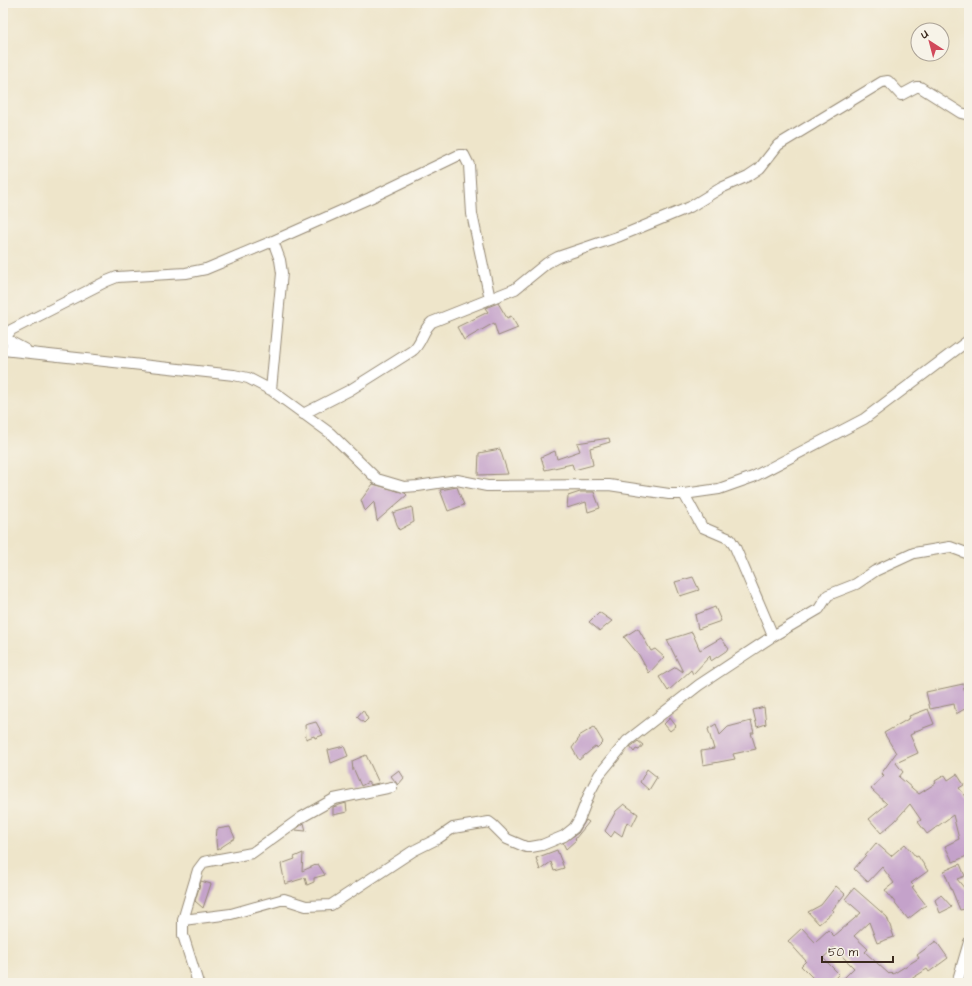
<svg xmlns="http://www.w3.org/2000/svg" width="972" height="986" font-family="'Architects Daughter',sans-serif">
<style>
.building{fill:#c4a2ca}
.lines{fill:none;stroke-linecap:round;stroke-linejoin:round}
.street-casing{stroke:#948874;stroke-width:12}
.street{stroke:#fff;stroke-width:10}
</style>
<rect width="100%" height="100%" fill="#f7f3e8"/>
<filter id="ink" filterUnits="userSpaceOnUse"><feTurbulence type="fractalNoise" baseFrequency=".025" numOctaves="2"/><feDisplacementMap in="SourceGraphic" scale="8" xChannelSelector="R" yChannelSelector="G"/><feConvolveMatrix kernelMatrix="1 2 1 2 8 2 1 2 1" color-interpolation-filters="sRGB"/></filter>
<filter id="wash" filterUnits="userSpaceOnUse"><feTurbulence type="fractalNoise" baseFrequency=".012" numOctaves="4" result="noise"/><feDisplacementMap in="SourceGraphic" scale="16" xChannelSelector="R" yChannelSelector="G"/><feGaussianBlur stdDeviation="0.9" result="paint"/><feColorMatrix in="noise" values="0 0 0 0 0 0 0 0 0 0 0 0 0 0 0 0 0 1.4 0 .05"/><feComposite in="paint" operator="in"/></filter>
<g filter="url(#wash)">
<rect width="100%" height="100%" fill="#eee5ca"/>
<g id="blocks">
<path class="building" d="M498 303 507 318 511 316 518 328 498 336 494 323 464 340 457 327 488 312 485 308Z
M609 438 610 442 590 448 593 465 574 470 572 464 545 470 541 457 555 451 557 459 580 451 577 443Z
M500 449 508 474 478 475 479 453Z
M373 484 405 493 407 495 377 521 374 502 365 511 361 500Z
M457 487 464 505 448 511 440 490Z
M580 492H594L600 508 588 512 586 502 567 508 568 496Z
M412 507 414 522 399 530 393 513Z
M693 577 699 590 680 596 675 582Z
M715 607 721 621 698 629 695 615Z
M599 612 612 621 600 631 589 622Z
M638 628 651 651 655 649 664 657 649 673 639 655 624 637Z
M692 632 700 650 721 638 729 649 711 661 710 656 693 674 691 670 668 691 659 677 676 667 683 672 667 640Z
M963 684 968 707 956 714 954 704 930 709 926 692Z
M764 707 766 724 757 727 753 710Z
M928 709 934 724 913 732 914 733 910 735 918 753 896 763 903 772 899 777 919 794 936 783 935 781 945 775 948 780 957 774 964 785 959 788 969 800V855L953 862 945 846 959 839 953 815 927 834 918 822 921 820 910 804 895 821 881 833 869 819 887 804 871 789 884 775 881 774 896 753 884 733 910 718 909 716Z
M363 710 368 719 364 723 357 717Z
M670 718 676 726 670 731 664 724Z
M751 721 754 733H751L756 749 733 754 735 759 703 765 701 751 714 749 708 729 716 724 720 735 728 727Z
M316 722 323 735 315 738 314 736 306 739 305 725Z
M594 727 603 742 597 748 596 746 579 760 572 748 580 737 579 736Z
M638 741 643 745 639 750 636 749 634 752 630 747Z
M344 746 348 756 331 763 328 750Z
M366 755 379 783 370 785 368 782 361 786 354 770 353 771 352 761Z
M647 769 657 777 649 790 640 782Z
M399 770 404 778 398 785 391 776Z
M346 803 347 812 333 815V807Z
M624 804 638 814 632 826 627 822 622 836 615 831 611 837 605 831 616 811Z
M586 820 589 822 575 839 576 840 566 849 563 843 578 833Z
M304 823 306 831 295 830Z
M230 827 235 838 217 850 216 841 217 829Z
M876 843 891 856 905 844 916 857 918 856 928 871 911 883 914 886 912 887 926 905 908 919 885 890 894 883 882 867 868 882 854 869Z
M557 850 564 868 554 871 551 862 540 870 536 858Z
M303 853 302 871 318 864 325 875 314 878V882L307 885 305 878 285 884 281 864 295 859 294 857Z
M960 864 965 876 957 879 969 894V908L960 910 944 871Z
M201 881 211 884 203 908 195 901Z
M836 886 845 894 832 910 834 911 819 924 808 912 821 905Z
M854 888 887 917 894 937 877 943 869 922 854 936 868 949 865 952 889 974 891 972 893 974 919 958 917 955 936 941 948 958 929 972 927 969 905 983H839L854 968 834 948 823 958 839 974 830 983H808L813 978 801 966 806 961 788 941 802 928 815 942 828 930 834 936 861 913 845 899Z
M941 895 952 907 940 913 935 900Z"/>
</g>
</g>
<g filter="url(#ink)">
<use href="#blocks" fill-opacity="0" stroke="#948874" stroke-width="1"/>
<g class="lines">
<defs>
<path id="street" d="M3 350 234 375 248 378 271 390 330 433 377 479 404 487 418 486 457 480 487 486 609 485 669 494H684L719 489 753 477 864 419 969 340
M26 350 11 342 7 336 11 330 107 281 117 277 186 273 206 269 273 241 370 198 459 155H464L469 165 472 214 490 299
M271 390 282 273 280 260 273 241
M303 414 350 390 412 351C422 344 422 330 432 322L515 289 547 263 558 257 620 236 690 207 721 188 748 176 760 168 778 145 882 82 888 81 901 95 916 87H920L961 113 969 115
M684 494 702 527 730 539 735 547 773 636
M183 920 198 870 204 862 209 861 252 853 302 817 334 799 392 787
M198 983 183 935V920L231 914 284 899 306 906 331 905 413 851 437 839 453 828 489 822 493 825 507 839 526 847H531L542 845 564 836 574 828 579 820 590 792 599 775 627 741 699 685 773 636 819 609 828 595 856 584 875 571 914 553 950 547 969 554
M957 983 969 942"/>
</defs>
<use href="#street" class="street-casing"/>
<use href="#street" class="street"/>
</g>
</g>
<rect width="972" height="986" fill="none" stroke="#f7f3e8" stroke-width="16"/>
<g transform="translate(930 42) rotate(324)"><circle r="19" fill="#f7f3e8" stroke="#aca397"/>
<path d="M0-3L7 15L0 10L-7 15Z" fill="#d1495b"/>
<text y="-6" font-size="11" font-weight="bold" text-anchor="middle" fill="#3b2a1e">U</text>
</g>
<path d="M822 956v6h71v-6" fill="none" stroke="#3b2a1e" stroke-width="2"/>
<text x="828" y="956" font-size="12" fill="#3b2a1e" stroke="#f7f3e8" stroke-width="3" paint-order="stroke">50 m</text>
</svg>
